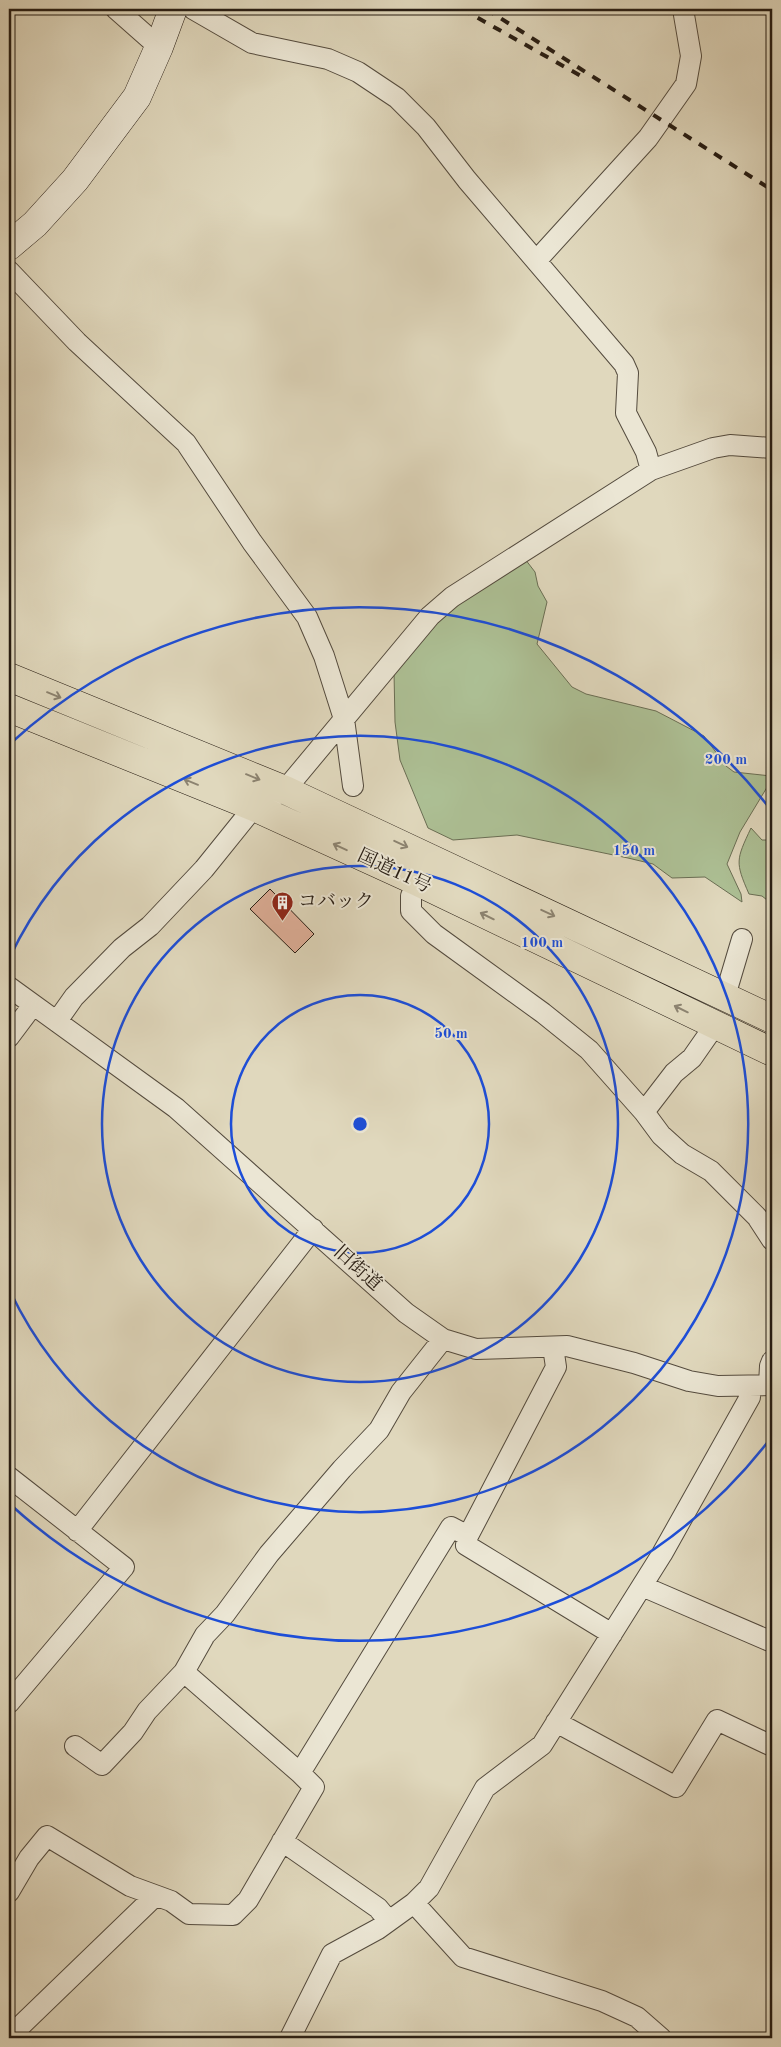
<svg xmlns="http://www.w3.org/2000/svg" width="781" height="2047" font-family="'Old Standard TT','Noto Serif JP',serif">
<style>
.green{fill:#adc095;stroke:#6a6e54}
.building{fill:#e0b09a;stroke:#261c13}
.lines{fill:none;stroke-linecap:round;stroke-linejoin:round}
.street-casing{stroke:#544b3e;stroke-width:22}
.secondary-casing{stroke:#261c13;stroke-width:29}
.highway-casing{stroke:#261c13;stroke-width:29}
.street{stroke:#ebe6d4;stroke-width:20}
.secondary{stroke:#ebe6d4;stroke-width:28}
.highway{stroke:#e0d8bd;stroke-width:28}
.rail{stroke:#261c13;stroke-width:4;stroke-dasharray:9 9;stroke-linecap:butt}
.oneway{stroke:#8c8370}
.ring{fill:none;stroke:#1d4ed8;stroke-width:2.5}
.labels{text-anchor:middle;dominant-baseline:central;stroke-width:4;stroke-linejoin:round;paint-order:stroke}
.street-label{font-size:19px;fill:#261c13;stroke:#ebe6d4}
.poi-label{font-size:19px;fill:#261c13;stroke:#ebe6d4;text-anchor:start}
.centre{fill:#1d4ed8;stroke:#ebe6d4;stroke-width:2.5}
.ring-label{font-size:15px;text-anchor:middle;font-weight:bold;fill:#1d4ed8;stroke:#ebe6d4;stroke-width:4;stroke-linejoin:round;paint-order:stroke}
</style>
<rect width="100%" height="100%" fill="#e0d8bd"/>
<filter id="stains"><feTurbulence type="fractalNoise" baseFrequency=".004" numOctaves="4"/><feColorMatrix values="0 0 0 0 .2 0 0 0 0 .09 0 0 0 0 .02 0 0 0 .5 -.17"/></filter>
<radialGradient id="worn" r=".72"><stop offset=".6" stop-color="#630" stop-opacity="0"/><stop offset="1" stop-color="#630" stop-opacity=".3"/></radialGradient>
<path class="green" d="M525 559 535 572 538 586 547 602 537 644 572 687 586 694 656 711 704 736 726 766 734 772 771 776 769 784 740 832 727 864 741 894 742 902 705 877 672 878 653 864 628 858 517 835 453 840 428 828 400 760 395 722 394 672 450 607Z
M751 828 762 840H772V904L762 896 749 894C735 862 736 860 751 828Z"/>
<path class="building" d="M270 889 314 934 295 953 250 909Z"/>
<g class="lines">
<defs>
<path id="street" d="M116 9 159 47
M193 9 252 43 328 59 358 72 397 98 426 127 467 180 624 364 628 373 626 413 646 452 651 470
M537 260 648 138 686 84 691 56 683 9
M9 271 77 342 186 443 252 542 307 617 324 656 344 719 353 786
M418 882 411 896V911L434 934 543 1013 589 1050 644 1112 661 1135 682 1154 711 1171 757 1217 772 1240
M9 987 176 1108 406 1313 443 1339 476 1349 567 1346 634 1363 689 1381 718 1386 772 1385
M725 996 742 939
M57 1021 74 997 122 948 150 926 204 869 254 807 285 790 430 616 452 597 651 470 713 448 730 445 772 448
M9 1037 33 1005
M644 1112 674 1073 692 1058 715 1025
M769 1384 770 1366 772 1361
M9 1477 124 1567 9 1703
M77 1531 313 1229
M468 1536 466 1545 612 1634
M642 1586 772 1642
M184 1672 300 1773 451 1527 468 1536 556 1367 553 1347
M556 1722 676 1787 717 1720 772 1746
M75 1746 102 1765 133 1732 147 1711 184 1672 205 1635 225 1614 269 1554 342 1469 379 1430 401 1392 443 1339
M282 1841 378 1908 388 1920
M9 1892 29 1858 47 1836 130 1886 171 1901 189 1914 233 1915 248 1900 314 1787 300 1773
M414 1903 463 1957 602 2001 637 2017 661 2038
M9 2037 155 1896
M290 2038 332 1954 378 1929 414 1903 429 1888 485 1788 542 1745 662 1554 750 1397V1386"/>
<path id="secondary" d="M9 246 35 224 75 180 137 97 159 47 173 9"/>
<path id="highway" d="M9 677 285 790 772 1019
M9 708 254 807 418 882 772 1052"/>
</defs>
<use href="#street" class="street-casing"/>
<use href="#secondary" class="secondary-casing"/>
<use href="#highway" class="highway-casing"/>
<use href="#street" class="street"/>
<use href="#secondary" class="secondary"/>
<use href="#highway" class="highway"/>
<path class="rail" d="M462 9 581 76
M486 9 772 190"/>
</g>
<defs><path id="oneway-shaft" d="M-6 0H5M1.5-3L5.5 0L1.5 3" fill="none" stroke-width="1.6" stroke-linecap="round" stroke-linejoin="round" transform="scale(1.25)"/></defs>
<g class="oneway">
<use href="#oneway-shaft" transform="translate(54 695) rotate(22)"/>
<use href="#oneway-shaft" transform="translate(253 777) rotate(22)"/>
<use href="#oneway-shaft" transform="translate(191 782) rotate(-158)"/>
<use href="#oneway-shaft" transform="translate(401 844) rotate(25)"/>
<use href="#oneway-shaft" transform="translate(340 847) rotate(-155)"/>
<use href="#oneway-shaft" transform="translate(548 913) rotate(25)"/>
<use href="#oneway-shaft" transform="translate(487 916) rotate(-154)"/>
<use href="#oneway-shaft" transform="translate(681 1009) rotate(-154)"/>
</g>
<g class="ring">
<circle cx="360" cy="1124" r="129"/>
<circle cx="360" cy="1124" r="258"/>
<path d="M10 957A388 388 0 1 1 10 1291"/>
<path d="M770 1439A517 517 0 0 1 11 1505M11 743A517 517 0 0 1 770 809"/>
</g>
<defs>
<symbol id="building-pin" viewBox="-11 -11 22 30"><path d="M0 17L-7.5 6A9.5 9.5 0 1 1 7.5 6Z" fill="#8f2418" stroke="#ebe6d4"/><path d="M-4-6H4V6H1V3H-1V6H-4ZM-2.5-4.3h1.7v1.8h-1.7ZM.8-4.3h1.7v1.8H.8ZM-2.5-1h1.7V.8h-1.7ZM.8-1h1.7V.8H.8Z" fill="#fff"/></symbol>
</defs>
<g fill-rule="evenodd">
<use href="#building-pin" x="270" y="890" width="25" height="34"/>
</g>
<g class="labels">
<g class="street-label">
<text transform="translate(394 872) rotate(25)">国道11号</text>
<text transform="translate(357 1269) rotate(42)">旧街道</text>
</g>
<g class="poi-label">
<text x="298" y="902">コバック</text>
</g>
</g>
<circle cx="360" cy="1124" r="8" class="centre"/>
<g class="ring-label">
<text x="726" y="764">200 m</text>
<text x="634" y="855">150 m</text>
<text x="542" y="947">100 m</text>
<text x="451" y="1038">50 m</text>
</g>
<rect width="781" height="2047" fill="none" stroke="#e0d8bd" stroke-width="30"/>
<rect x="10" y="10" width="761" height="2027" fill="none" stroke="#261c13" stroke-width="2.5"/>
<rect x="15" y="15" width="751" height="2017" fill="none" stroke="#261c13"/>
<rect width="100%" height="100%" filter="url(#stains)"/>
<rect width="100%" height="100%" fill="url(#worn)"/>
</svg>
